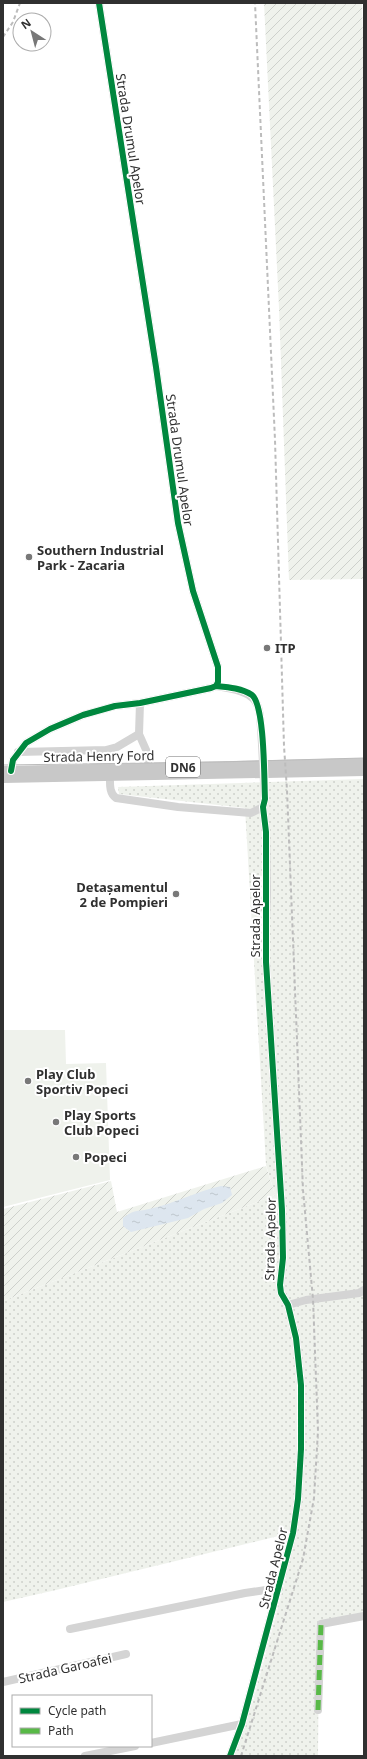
<svg xmlns="http://www.w3.org/2000/svg" width="367" height="1759" font-family="'Noto Sans',sans-serif">
<style>
.grass{fill:url(#grass-dots)}
.garden{fill:url(#garden-furrows)}
.pitch{fill:#eff2ec}
.water{fill:url(#water-ripples)}
.lines{fill:none;stroke-linecap:round;stroke-linejoin:round}
.minor{stroke:#d4d4d4;stroke-width:8}
.major{stroke:#c8c8c8;stroke-width:10}
.tram{stroke:#bcbcbc;stroke-width:1}
.rail{stroke:#bcbcbc;stroke-width:2;stroke-dasharray:4 3;stroke-linecap:butt}
.minor-bridge{stroke:#d4d4d4;stroke-width:8}
.quiet{stroke:#58b947;stroke-width:5;stroke-dasharray:10 5;stroke-linecap:butt}
.cycleway-casing{stroke:#fff;stroke-width:8}
.cycleway{stroke:#00873e;stroke-width:6}
.poi-dot{fill:#787878;stroke:#fff;stroke-width:1.5}
.labels{text-anchor:middle;dominant-baseline:central;stroke-width:4;stroke-linejoin:round;paint-order:stroke}
.shield{fill:#fff;stroke:#6e6e6e;stroke-width:1}
.shield-label{font-size:12px;font-weight:bold;fill:#303030}
.street-label{font-size:13px;fill:#303030;stroke:#fff}
.poi-label{font-size:13px;font-weight:bold;fill:#303030;stroke:#fff;text-anchor:start}
</style>
<defs>
<pattern id="grass-dots" width="8" height="8" patternUnits="userSpaceOnUse"><rect width="8" height="8" fill="#eff2ec"/><path d="M2 2h.1M6 6h.1" fill="none" stroke="#cdd0cb" stroke-width="1.8" stroke-linecap="round"/></pattern>
<pattern id="garden-furrows" width="10" height="10" patternUnits="userSpaceOnUse"><rect width="10" height="10" fill="#eff2ec"/><path d="M-1 1l2-2M0 10L10 0M9 11l2-2" fill="none" stroke="#cdd0cb"/></pattern>
<pattern id="water-ripples" width="26" height="14" patternUnits="userSpaceOnUse"><rect width="26" height="14" fill="#dde6ef"/><path d="M2 4q2-2 4 0t4 0M15 11q2-2 4 0t4 0" fill="none" stroke="#bec6cd"/></pattern>
</defs>
<rect width="100%" height="100%" fill="#fff"/>
<path class="grass" d="M364 779V1614L319 1628 318 1756H232L253 1701 285 1581 295 1532 56 1590 3 1602V1301L275 1195 266 1165 245 808 119 794 118 787Z"/>
<path class="garden" d="M264 3H362L364 66V579L289 580 279 308Z
M266 1166 275 1195 3 1301V1209L111 1181 117 1212Z"/>
<path class="pitch" d="M3 1030H65L66 1064 106 1063 110 1180 3 1207Z"/>
<path class="water" d="M221 1186 230 1187 232 1195 222 1203 204 1209 188 1218 131 1232 123 1226V1218C135 1209 136 1212 149 1209 174 1204 197 1191 221 1186Z"/>
<g class="lines">
<path class="minor" d="M216 686C263 693 259 701 262 744
M140 703 139 734 147 752 149 768
M18 752 106 750 117 747 139 734
M11 771 13 760 26 743 50 729 83 715 115 706 140 703 211 688 216 686 218 682V667L193 591 178 523 156 367 99 3
M110 776C110 784 109 793 116 798L178 807 251 813 263 807
M288 1305 306 1300 359 1293 364 1290
M70 1629 245 1593 279 1588
M3 1682 126 1654
M318 1710 321 1624 364 1616
M151 1743 242 1724
M85 1756 135 1746
M230 1756 242 1724 293 1533 298 1499 301 1449V1385L296 1338 288 1305 281 1293 280 1285 283 1258 282 1210 265 946 267 893 266 832 263 807 265 799 264 783"/>
<path class="major" d="M3 771 364 763
M3 778 364 771"/>
<path class="tram" d="M3 765 218 762 364 758"/>
<path class="rail" d="M3 37 13 22 20 3
M241 1756 303 1559 314 1498 318 1431 313 1299 303 1190 287 790 284 746 275 440 255 3"/>
<path class="minor-bridge" d="M262 744 264 783"/>
<path class="quiet" d="M318 1710 321 1624"/>
<defs>
<path id="cycleway" d="M216 686C227 687 242 688 252 695 265 706 264 780 265 799L263 807 266 832V962L282 1210 283 1258 280 1285 281 1293 288 1305 296 1338 301 1385V1449L298 1499 293 1533 242 1724 230 1756
M11 771 13 760 26 743 50 729 83 715 115 706 140 703 211 688 216 686 218 682V667L193 591 178 523 156 367 99 3"/>
</defs>
<use href="#cycleway" class="cycleway-casing"/>
<use href="#cycleway" class="cycleway"/>
</g>
<g class="poi-dot">
<circle cx="29" cy="557" r="4"/>
<circle cx="267" cy="648" r="4"/>
<circle cx="176" cy="894" r="4"/>
<circle cx="28" cy="1081" r="4"/>
<circle cx="56" cy="1122" r="4"/>
<circle cx="76" cy="1157" r="4"/>
</g>
<g class="labels">
<rect class="shield" x="166" y="757" width="34" height="20" rx="3"/>
<g class="shield-label">
<text x="183" y="767">DN6</text>
</g>
<g class="street-label">
<text transform="translate(131 139) rotate(81)">Strada Drumul Apelor</text>
<text transform="translate(180 460) rotate(82)">Strada Drumul Apelor</text>
<text transform="translate(99 756) rotate(-1)">Strada Henry Ford</text>
<text transform="translate(255 916) rotate(-90)">Strada Apelor</text>
<text transform="translate(270 1239) rotate(-89)">Strada Apelor</text>
<text transform="translate(273 1568) rotate(-76)">Strada Apelor</text>
<text transform="translate(65 1668) rotate(-13)">Strada Garoafei</text>
</g>
<g class="poi-label">
<text x="37" y="550">Southern Industrial<tspan x="37" dy="15">Park - Zacaria</tspan></text>
<text x="275" y="648">ITP</text>
<text x="168" y="887" text-anchor="end">Detașamentul<tspan x="168" dy="15">2 de Pompieri</tspan></text>
<text x="36" y="1074">Play Club<tspan x="36" dy="15">Sportiv Popeci</tspan></text>
<text x="64" y="1115">Play Sports<tspan x="64" dy="15">Club Popeci</tspan></text>
<text x="84" y="1157">Popeci</text>
</g>
</g>
<rect width="367" height="1759" fill="none" stroke="#303030" stroke-width="8"/>
<rect x="12" y="1695" width="140" height="52" fill="#ffffff" stroke="#acacac"/>
<rect x="20" y="1708" width="20" height="6" fill="#00873e" stroke="#acacac"/>
<text x="48" y="1715" font-size="12" fill="#303030">Cycle path</text>
<rect x="20" y="1728" width="20" height="6" fill="#58b947" stroke="#acacac"/>
<text x="48" y="1735" font-size="12" fill="#303030">Path</text>
<g transform="translate(32 32) rotate(324)"><circle r="19" fill="#ffffff" stroke="#acacac"/>
<path d="M0-3L7 15L0 10L-7 15Z" fill="#787878"/>
<text y="-6" font-size="11" font-weight="bold" text-anchor="middle" fill="#303030">N</text>
</g>
</svg>
